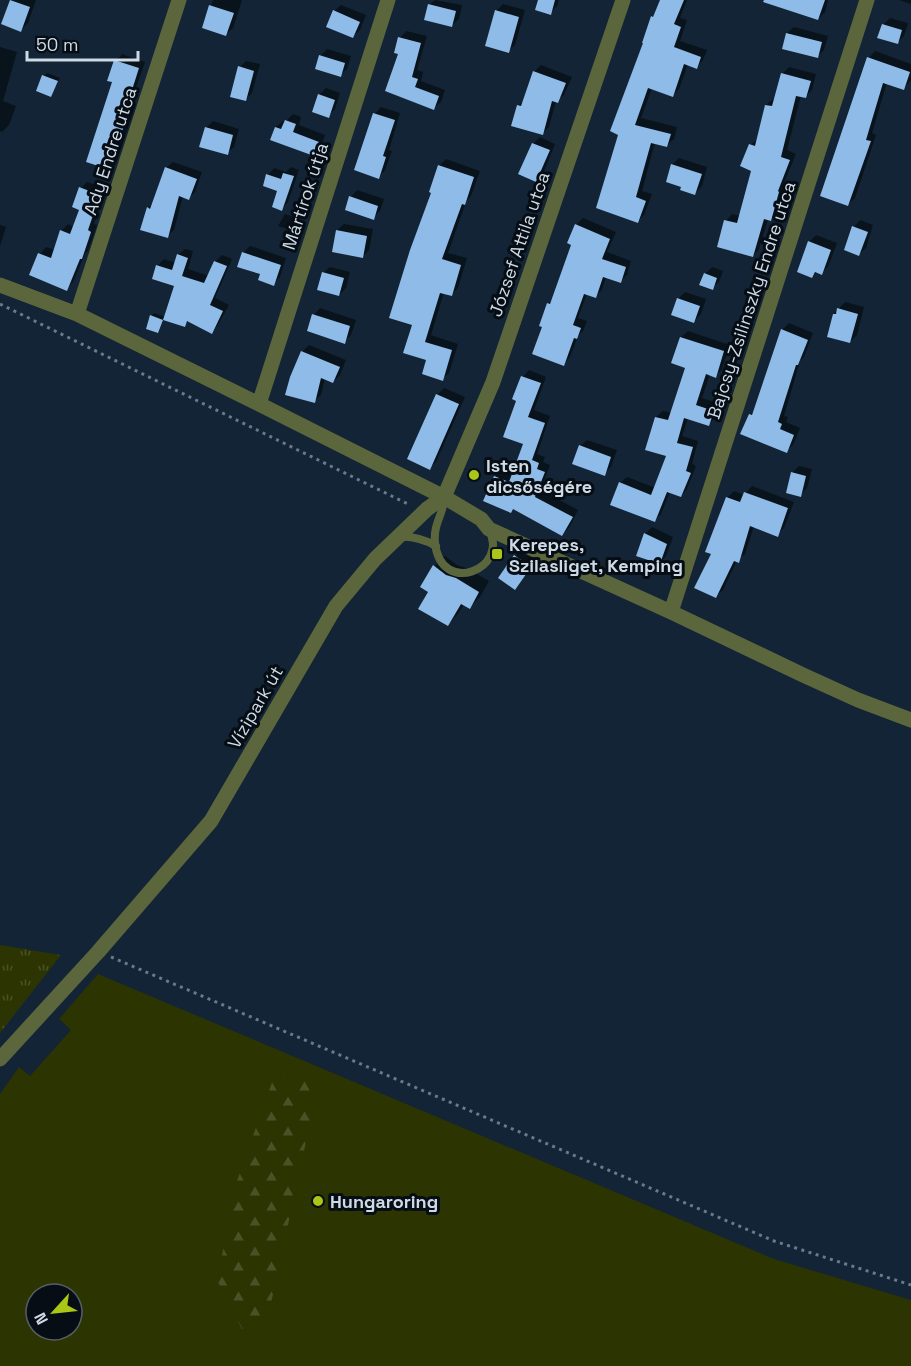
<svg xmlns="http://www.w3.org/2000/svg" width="911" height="1366" font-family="'Space Grotesk',sans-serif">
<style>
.green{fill:#2c3501;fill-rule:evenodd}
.forest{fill:url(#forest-firs)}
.park{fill:url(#park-tufts)}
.shadow{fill:#0007}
.building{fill:#8ebbe7}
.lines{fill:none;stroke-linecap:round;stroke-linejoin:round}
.path{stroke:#6a7a88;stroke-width:3;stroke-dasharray:3 4.5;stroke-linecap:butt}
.service{stroke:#5c663c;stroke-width:8}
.minor{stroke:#5c663c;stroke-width:15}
.tertiary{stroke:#5c663c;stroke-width:15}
.poi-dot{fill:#aac717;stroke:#060d14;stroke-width:2}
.labels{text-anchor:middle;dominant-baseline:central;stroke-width:6;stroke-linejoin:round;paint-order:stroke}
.street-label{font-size:18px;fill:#cedae5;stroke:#060d14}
.poi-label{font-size:18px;font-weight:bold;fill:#cedae5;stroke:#060d14;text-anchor:start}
</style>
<defs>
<pattern id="forest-firs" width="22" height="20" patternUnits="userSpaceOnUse" patternTransform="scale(1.5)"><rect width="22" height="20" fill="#2c3501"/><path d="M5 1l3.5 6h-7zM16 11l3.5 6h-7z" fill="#495226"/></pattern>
<pattern id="park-tufts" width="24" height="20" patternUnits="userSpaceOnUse" patternTransform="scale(1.5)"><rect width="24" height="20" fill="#2c3501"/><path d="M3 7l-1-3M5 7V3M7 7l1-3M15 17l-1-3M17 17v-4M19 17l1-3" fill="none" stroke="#495226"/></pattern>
</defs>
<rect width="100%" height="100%" fill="#122435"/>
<path class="green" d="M98 974 774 1259 911 1300V1366H0V1094L19 1067 30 1076 71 1030 59 1019ZM36 1294H72V1330H36Z"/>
<path class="forest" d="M275 1074 319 1082 266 1326 242 1329 217 1280 237 1181Z"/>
<path class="park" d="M0 945 61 955 0 1033Z"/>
<path class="shadow" d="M11 0H36L28 23 21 30 3 23Z
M213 0H242L233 28 226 34 204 27Z
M435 0 462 5 459 19 452 25 429 5Z
M539 0H559L557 6 550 13Z
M662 0H687L680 18 687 20 680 41 707 50 703 60 697 67 688 64 679 89 673 95 652 88 641 118 677 127 674 139 667 145 655 142 642 191 652 194 644 215 638 221 598 207 652 17 656 13Z
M772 0H828L825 12 818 19Z
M899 0H911V4Z
M503 4 525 10 515 45 508 51 496 11Z
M341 5 366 15 360 30 353 36 334 11Z
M890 18 908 23 904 36 897 43 883 25Z
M794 27 828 36 824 50 818 56 787 33Z
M406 31 427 36 417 70 423 72 421 81 445 90 441 102 434 108 387 90 400 53V38Z
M0 47 17 52 3 101 16 106 9 125 2 132 0 131Z
M327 49 351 56 347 69 340 75 317 68 321 55Z
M875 51 911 64V80L904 88 887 82 872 133 876 135 855 198 848 204 869 58Z
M122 54 145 62 131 102 136 104 117 161 110 168 116 61Z
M246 61 260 64 252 93 245 100 240 67Z
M541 65 572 77 564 95 556 101 549 127 543 133 518 106 525 99 534 72Z
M789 67 816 74 812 90 805 97 801 95 787 150 796 154 783 185 785 186 778 213 771 220 768 219 759 249 753 256 726 221 732 214 740 216 753 170 750 145 758 139 766 105 773 99H775L783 73Z
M47 73 60 78 51 95 44 76Z
M326 88 340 93 335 109 328 116 319 95Z
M381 107 400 113 389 150 392 151 385 170 379 177 375 114Z
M293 114 301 117 299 125 325 135 320 148 313 155 276 127 283 121 285 122Z
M213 121 239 129 234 147 227 153 206 128Z
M540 137 555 144 543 174 536 180 533 144Z
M679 158 707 167 702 186 695 193 683 186 672 165Z
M446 159 480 171 471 196 466 202 448 253 467 258 458 288 452 294 444 292 431 335 458 344 449 373 442 379 428 359 414 324 433 192 439 166Z
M173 162 202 172 195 192 189 198 183 196 174 230 167 236 148 208 154 202 166 168Z
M291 167 299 170 288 202 282 209 279 190 268 175 274 168 286 172Z
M87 182 106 188 94 224 97 225 88 251 85 254 73 282 67 289 31 274 40 254 46 247 55 250 61 231 68 224 74 227 80 209 81 188Z
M357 190 384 199 380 211 373 218 351 197Z
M285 214 294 217 288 229 278 226Z
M583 218 616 232 607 252 631 261 627 275 620 282 606 277 602 290 595 296 587 293 578 318 587 321 583 331 578 336 570 357 564 364 544 326 548 304 554 298 573 244 576 225Z
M860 220 873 225 866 248 859 254 854 227Z
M344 224 373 229 369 250 363 256 337 230Z
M0 225 6 227 0 246Z
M816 235 837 243 828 267 821 273 817 272 812 277 809 242Z
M250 246 286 258 280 277 273 284 243 253Z
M185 249 193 251 188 269 209 276 215 262 222 255 232 259 215 298 229 305 218 325 212 332 189 320 184 325 164 319 158 332 151 316 154 313 165 317 176 285 157 266 164 259 176 263 178 255Z
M330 267 350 272 346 288 339 295 323 273Z
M712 267 723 271 719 282 712 288 705 274Z
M685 292 706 299 701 314 694 321 678 299Z
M845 302 864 307 857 335 850 342 834 314Z
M320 308 356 320 351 335 344 342 314 315Z
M789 323 813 333 804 357 800 361 784 416 788 417 786 422 800 428 793 445 786 451 750 415 756 409 782 330Z
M688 331 730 345 722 369 715 376 710 374 702 398 720 404 715 418 709 424 688 418 682 436 698 441 692 464 696 466 687 489 681 496 670 492 661 514 655 520 620 483 627 477 656 488 668 455 656 417 663 411 672 413 687 367 681 337Z
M309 345 346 360 340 375 333 382 325 378 321 395 314 401 302 352Z
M529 370 546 377 534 410 550 416 537 454 545 457 543 462 550 465 541 490 578 510 569 528 562 534 495 477 502 470 513 475 525 443 518 400 523 377Z
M444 388 465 397 436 462 429 468 437 395Z
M587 440 617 450 611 467 604 474 580 446Z
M799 466 812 469 807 488 800 495 788 492 793 472Z
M752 486 794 502 784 528 777 535 754 526 745 554 737 560 723 590 716 596 727 498 734 491 744 495Z
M652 527 673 537 666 556 659 563 638 555 645 534Z
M522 550 536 560 515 588V556Z
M445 556 457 565 466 568 489 581 480 597 470 607 464 604 458 614 448 624 430 591 422 587 435 566Z"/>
<path class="building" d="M10 0 30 7 21 32 1 24Z
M538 0H555L551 15 535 10Z
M660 0H684L674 24 681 27 674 47 701 57 697 69 684 64 673 97 648 88 635 125 671 134 667 147 651 143 636 197 646 201 638 223 596 208 618 135 610 131 643 43H642L651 16 653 17Z
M764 0H825L818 20 763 2Z
M428 4 456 11 452 27 424 20Z
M209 5 234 13 226 36 202 28Z
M333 10 360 22 353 38 326 27Z
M495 10 519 17 509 53 485 46Z
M882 24 902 30 898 44 877 38Z
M786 33 822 42 818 58 782 49Z
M398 37 421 43 412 77 418 79 415 87 439 96 434 110 385 91 398 54 394 53Z
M319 55 345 63 341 77 315 69Z
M867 57 910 72 904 90 883 83 866 140 871 141 848 206 820 196Z
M114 60 139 68 126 109 131 111 122 131 111 170 86 162 112 82 107 81Z
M238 66 254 71 246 101 230 97Z
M533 71 566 83 558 103 552 101 543 135 511 126 517 105 521 106Z
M781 73 811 81 806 98 796 96 781 157 790 160 778 191 779 192 771 221 764 219 753 257 717 247 724 220 737 223 751 171 740 166 749 144 755 146 765 105 772 106Z
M42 75 58 81 51 97 36 91Z
M318 94 335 100 329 118 312 112Z
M373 113 395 120 383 156 386 157 379 179 354 170Z
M285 120 296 124 293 132 319 142 314 156 270 140 275 127 281 129Z
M205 127 233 135 228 155 199 147Z
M532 143 550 150 536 182 518 174Z
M671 164 702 174 695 195 680 190 681 187 666 182Z
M438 165 474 177 465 205 462 204 442 259 461 265 452 296 440 293 425 342 452 350 443 381 422 374 426 360 403 353 412 325 389 318 410 250 431 193 429 192Z
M165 167 197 179 189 200 179 196 168 238 140 230 147 207 150 209Z
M283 173 294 176 282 211 272 207 277 191 263 186 266 174 281 179Z
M79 187 100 195 88 230 91 232 82 259H80L67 291 29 275 38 253 51 258 60 230 70 234 79 210 72 207Z
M349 196 378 206 374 220 345 210Z
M575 224 610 239 602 259 626 267 621 283 603 277 596 298 584 294 573 325 581 328 577 339 574 338 564 366 532 354 542 327 539 326 547 303 550 304 571 245 567 243Z
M852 226 868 232 859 256 844 250Z
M336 230 367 236 363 258 332 252Z
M808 241 831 250 822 275 815 272 812 278 797 272Z
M242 252 281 265 274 286 258 280 260 274 237 267Z
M177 254 188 258 182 276 204 283 214 261 227 266 210 305 223 311 212 334 187 321 185 327 163 320 174 286 152 279 156 265 172 270Z
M322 272 344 278 339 296 317 290Z
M704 273 717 278 713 290 699 285Z
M677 298 700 306 694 323 671 315Z
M837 308 858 314 850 343 827 337 833 314H836Z
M312 314 350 326 345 344 307 331Z
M150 315 163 320 158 333 146 329Z
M781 329 808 340 798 365H796L778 422 782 424 780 429 794 435 787 453 740 434 749 414 752 415Z
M680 337 724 351 716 378 706 374 696 405 714 411 709 426 684 418 677 443 693 447 686 471 691 473 681 497 667 492 655 522 610 505 619 482 651 495 666 456 645 450 655 417 668 420 685 368 671 363Z
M301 351 340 367 333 383 321 378 315 403 285 395 290 377Z
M521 376 541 383 528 417 545 423 532 460 539 463 537 469 545 472 535 497 573 517 562 536 513 509 511 513 483 501 494 476 509 482 523 444 503 437 516 401 512 399Z
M436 394 459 404 430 470 407 459Z
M579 445 611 457 605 476 572 464Z
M791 472 806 476 801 497 786 493Z
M744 492 788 508 778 537 750 526 739 563 734 561 716 598 694 588 711 554 705 552 726 497 740 502Z
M644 533 667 544 660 564 636 556Z
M514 555 531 567 515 590 498 578Z
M433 565 446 575 456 578 479 592 470 609 461 604 448 626 418 609 428 592 420 587Z"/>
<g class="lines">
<path class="path" d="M0 304 410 505
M111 957 774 1241 911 1285"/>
<path class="service" d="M444 498C444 514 433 523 435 543 441 597 510 569 489 530
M400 537C412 536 426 540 436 546"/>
<path class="minor" d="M0 285 77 314 259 404 444 497 481 519 489 529 671 612 803 675 858 700 911 720
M77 314 179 0
M259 404 388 0
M671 612 867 0"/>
<path class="tertiary" d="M0 1059 98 952 211 821 336 606 375 559 427 509 444 497 493 382 623 0"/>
</g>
<g class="poi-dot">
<circle cx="474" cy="475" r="6"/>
<rect x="491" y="548" width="12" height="12" rx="3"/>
<circle cx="318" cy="1201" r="6"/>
</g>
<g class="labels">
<g class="street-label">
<text transform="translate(110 151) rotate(-72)">Ady Endre utca</text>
<text transform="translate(305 196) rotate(-72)">Mártírok útja</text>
<text transform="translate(519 244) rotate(-71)">József Attila utca</text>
<text transform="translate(751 300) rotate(-72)">Bajcsy-Zsilinszky Endre utca</text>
<text transform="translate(255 707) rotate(-60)">Vízipark út</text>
</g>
<g class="poi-label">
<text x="486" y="465">Isten<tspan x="486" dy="21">dicsőségére</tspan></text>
<text x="509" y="544">Kerepes,<tspan x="509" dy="21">Szilasliget, Kemping</tspan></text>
<text x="330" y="1201">Hungaroring</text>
</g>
</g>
<g transform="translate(54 1312) rotate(243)"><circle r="28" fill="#060d14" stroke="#565f68" stroke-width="1.5"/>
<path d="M0-4.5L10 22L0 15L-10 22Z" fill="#aac717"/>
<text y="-9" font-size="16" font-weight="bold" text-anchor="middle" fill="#cedae5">N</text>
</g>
<path d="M27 51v9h111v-9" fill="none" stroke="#cedae5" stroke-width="3"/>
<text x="36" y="51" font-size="18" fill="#cedae5" stroke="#060d14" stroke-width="4.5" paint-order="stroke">50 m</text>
</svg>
